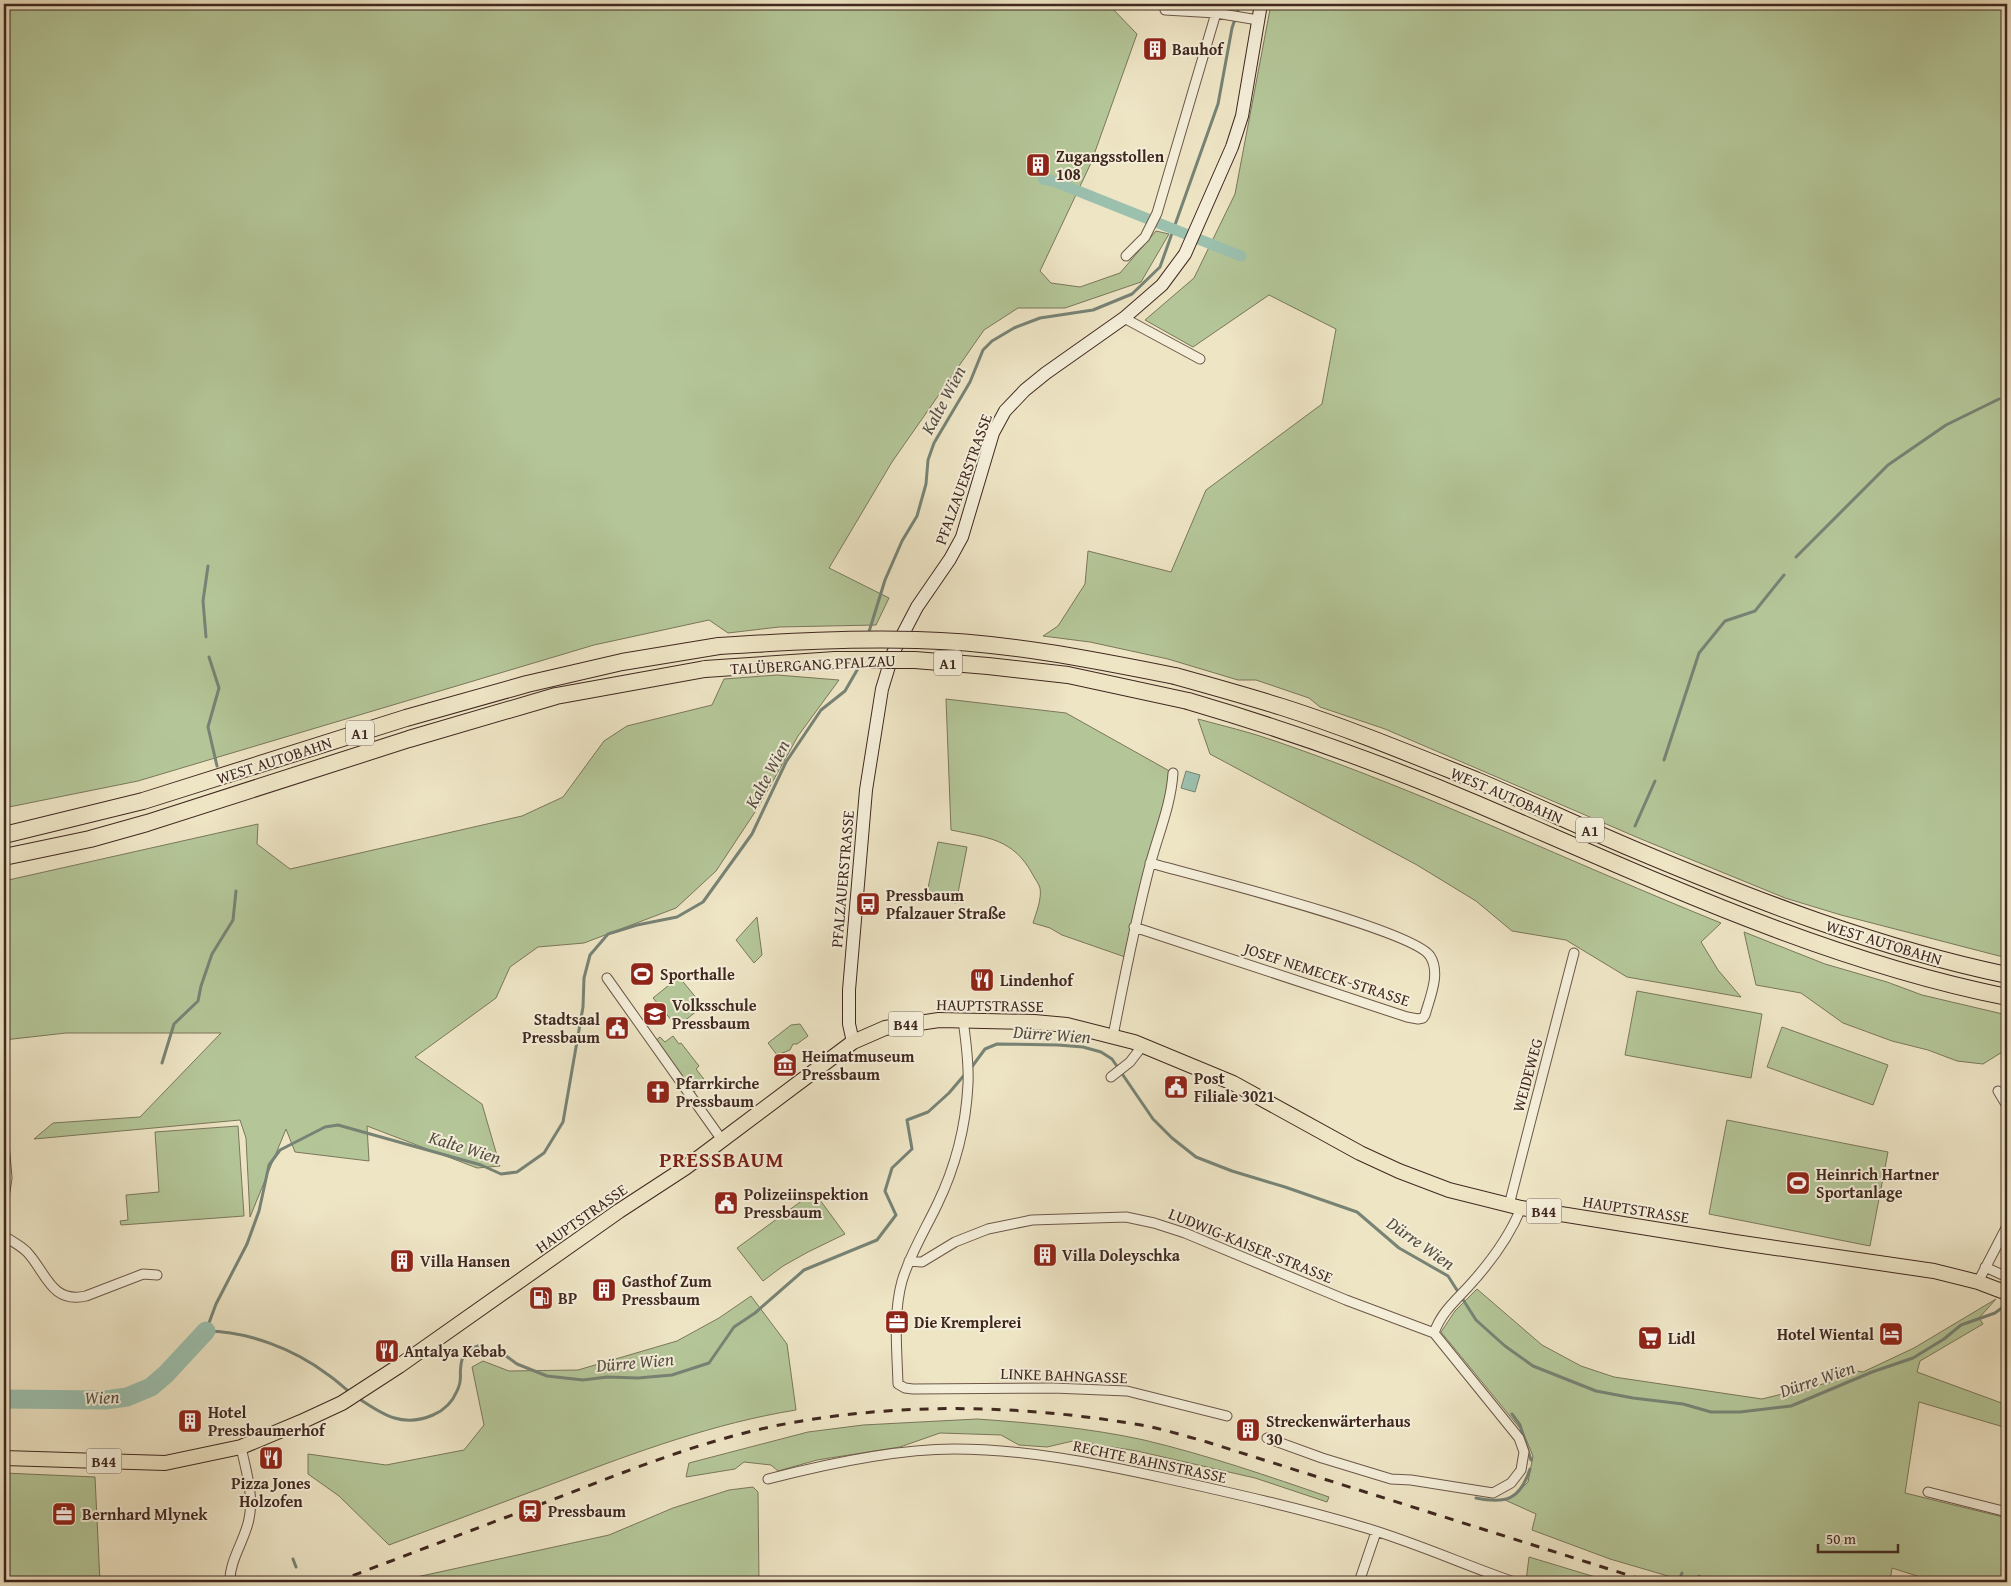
<svg xmlns="http://www.w3.org/2000/svg" width="2011" height="1586" font-family="'Gentium Book Plus',serif">
<style>
.green{fill:#b4c698;stroke:#7a775c}
.water{fill:#9bc0ae;stroke:#778375}
.lines{fill:none;stroke-linecap:round;stroke-linejoin:round}
.stream{stroke:#778375;stroke-width:3}
.canal{stroke:#9bc0ae;stroke-width:11}
.river{stroke:#9bc0ae;stroke-width:19}
.street-casing{stroke:#6c5749;stroke-width:11}
.secondary-casing{stroke:#402820;stroke-width:14}
.primary-casing{stroke:#402820;stroke-width:16}
.highway-casing{stroke:#402820;stroke-width:18}
.street{stroke:#f4eed9;stroke-width:9}
.secondary{stroke:#f4eed9;stroke-width:12}
.primary{stroke:#eee5c5;stroke-width:14}
.highway{stroke:#eee5c5;stroke-width:16}
.rail{stroke:#402820;stroke-width:3;stroke-dasharray:9 9;stroke-linecap:butt}
.highway-bridge-casing{stroke:#402820;stroke-width:18;stroke-linecap:butt}
.highway-bridge{stroke:#eee5c5;stroke-width:16}
.labels{text-anchor:middle;dominant-baseline:central;stroke-width:4;stroke-linejoin:round;paint-order:stroke}
.shield{fill:#f4eed9;stroke:#766358;stroke-width:1}
.shield-label{font-size:15px;font-weight:bold;fill:#402820}
.poi-label{font-size:16px;font-weight:bold;fill:#402820;stroke:#f4eed9;text-anchor:start}
.street-label{font-size:16px;fill:#402820;stroke:#f4eed9}
.water-label{font-size:18px;font-style:italic;fill:#574e44;stroke:#f4eed9}
.district-label{font-size:21px;font-weight:bold;letter-spacing:1px;fill:#7a1f14;stroke:#f4eed9}
</style>
<rect width="100%" height="100%" fill="#eee5c5"/>
<filter id="stains"><feTurbulence type="fractalNoise" baseFrequency=".004" numOctaves="4"/><feColorMatrix values="0 0 0 0 .2 0 0 0 0 .09 0 0 0 0 .02 0 0 0 .5 -.17"/></filter>
<radialGradient id="worn" r=".72"><stop offset=".6" stop-color="#630" stop-opacity="0"/><stop offset="1" stop-color="#630" stop-opacity=".3"/></radialGradient>
<path class="green" d="M4 4H1108L1137 34 1091 163 1040 271 1051 283 1080 287 1120 273 1156 231 1169 234 1141 282 1065 308H1018L984 330 892 462 829 568 889 598 876 625 779 627 728 633 709 620 594 645 138 781 4 808Z
M1271 4H2007V958L1841 915 1785 898 1641 839 1385 729 1320 707 1309 698 1256 680H1238L1168 659 1090 642 1043 636 1058 626 1085 584 1088 551 1171 572 1206 490 1322 404 1336 329 1269 295 1193 347 1145 320 1194 278 1235 194Z
M777 675 839 680 798 736 759 806 716 871 676 908 584 943 538 947 510 967 496 998 415 1057 482 1104 500 1166 477 1168 367 1126 369 1161 295 1152 286 1129 250 1217 246 1138 240 1120 34 1139 53 1123 140 1117 221 1033H66L4 1040V881L258 824 257 844 290 869 522 816 563 797 604 741 627 726 712 705 724 679Z
M946 699 1066 713 1173 773 1128 958 1062 935 1050 928 1033 923C1036 913 1042 899 1040 888 1039 884 1035 879 1033 875 1013 838 988 838 951 830Z
M1198 719C1223 726 1250 732 1275 741 1427 793 1572 863 1721 923L1701 942 1718 970 1741 997 1627 977 1566 940 1512 931 1476 901 1417 865 1210 754Z
M938 842 967 847 956 903 926 897Z
M757 917 762 955 754 963 736 940Z
M1744 932 1825 964 1887 982 1922 995 2007 1015V1049L1983 1064 1957 1061 1928 1050 1892 1041 1843 1023 1801 993 1756 985Z
M679 977 703 1006 677 1027 653 998Z
M1637 991 1762 1014 1751 1078 1625 1055Z
M800 1024 808 1036 797 1044H793L790 1050 777 1055 768 1043 791 1025Z
M1782 1027 1888 1065 1873 1105 1767 1067Z
M673 1036 679 1044 681 1043 699 1066 696 1069 707 1083 692 1093 681 1079 684 1077 682 1078 655 1041 660 1037 665 1042Z
M1727 1120 1888 1152 1870 1246 1709 1214Z
M238 1126 244 1216 121 1225 120 1221 128 1220 126 1195 159 1192 155 1132Z
M814 1192 845 1234 808 1252 783 1266 763 1281 737 1248Z
M1477 1289 1542 1345 1581 1366 1614 1377 1762 1399 1831 1382 1833 1367 1863 1372 1914 1348 1996 1299 1979 1318 1983 1324 1920 1361 1917 1372 2007 1405V1428L1919 1402 1905 1493 2007 1518V1582H1936L1892 1568 1890 1582H1712V1580L1698 1575 1700 1582 1675 1581 1668 1576 1610 1559 1532 1530 1536 1514 1505 1500 1518 1492 1528 1482 1533 1456 1523 1432 1441 1332 1455 1311Z
M751 1296 787 1344 796 1410C715 1423 636 1452 560 1481 503 1502 446 1524 389 1545L339 1496 308 1474V1454L386 1465 464 1450 484 1425 472 1367 483 1361 509 1371 578 1370 677 1341 719 1318Z
M977 1419C1033 1423 1089 1428 1144 1440 1207 1455 1268 1476 1329 1497L1327 1502 1255 1478 1137 1451 1073 1441 1047 1447 1019 1445 1001 1435 940 1433 900 1447 817 1460 778 1471 771 1465 744 1462 735 1469 686 1477 689 1463 808 1432 863 1425Z
M4 1473 95 1477 100 1582H4Z
M753 1487 758 1492 759 1582H399L412 1578 609 1535 673 1508 729 1490Z
M1529 1557 1612 1582H1529L1526 1581Z"/>
<path class="water" d="M1186 771 1200 775 1195 792 1181 788Z"/>
<g class="lines">
<path class="stream" d="M1796 557 1888 465 1946 425 1999 399
M868 635 885 580 902 541 917 516 926 484 928 460 934 443 970 382 983 350 992 341 1014 328 1040 318 1093 310 1132 294 1160 267 1218 104 1232 28 1240 4
M206 637 203 601 208 566
M209 657 219 688 208 727 217 766
M1664 760 1699 653 1725 621 1755 611 1784 575
M1635 826 1655 781
M162 1063 174 1024 198 1001 201 986 212 954 233 920 236 891
M971 1068 985 1049 997 1044 1058 1045 1083 1047 1101 1052 1112 1059 1153 1119 1172 1138 1196 1157 1232 1171 1285 1187 1357 1212 1399 1248 1448 1276 1476 1320 1505 1346 1533 1366 1596 1391 1633 1398 1683 1404 1711 1412H1740L1791 1406 1872 1372 1913 1358 1944 1339 1961 1325 1995 1313 2007 1304
M351 1393C343 1387 336 1380 327 1374 294 1349 247 1331 206 1331L216 1304 247 1244 259 1211 269 1165 280 1150 325 1127 338 1125 481 1165 501 1174 517 1172 544 1153 563 1122 583 1007 584 978 590 955 608 934 637 925 677 917 703 902 752 834 786 762 821 710 845 691 860 665
M358 1398C383 1415 403 1428 433 1415 445 1410 452 1403 457 1391 463 1379 459 1376 461 1365 461 1360 464 1355 466 1351L478 1346 506 1356 517 1364 547 1376 583 1380 607 1377 638 1378 672 1375 709 1363 734 1327 755 1313 804 1270 877 1240 896 1215 885 1191 892 1168 912 1149 907 1120 928 1112 949 1093 966 1073
M1512 1414 1520 1425 1531 1460
M1476 1498C1506 1504 1520 1500 1530 1469
M293 1559 296 1567
M1678 1582 1682 1573"/>
<path class="canal" d="M1043 179 1053 181 1241 256"/>
<path class="river" d="M4 1399 106 1400 127 1397 151 1387 166 1374 206 1331"/>
<defs>
<path id="street" d="M1165 10 1216 13 1258 20
M1126 256 1145 237 1157 213 1216 13
M1124 318 1200 359
M1134 927 1407 1017 1418 1019 1423 1018 1425 1015C1430 997 1441 973 1430 956 1414 930 1193 875 1150 863
M607 978 722 1140
M963 1020C966 1041 969 1063 968 1084 966 1125 955 1168 937 1205 925 1230 910 1254 902 1281 893 1314 897 1350 898 1384L905 1388 913 1389 1053 1388 1127 1391 1227 1416
M1113 1036C1124 979 1135 922 1150 865 1158 835 1171 805 1173 773
M1111 1077 1130 1062 1143 1045
M1998 1091 2007 1106
M4 1143 7 1178 4 1198
M1509 1205 1574 953
M4 1236C11 1241 20 1245 27 1252 46 1272 51 1304 86 1296L143 1274 157 1275
M909 1261 922 1262 955 1242 988 1229 1032 1220 1126 1217 1154 1223 1185 1233 1346 1300 1434 1333 1519 1438 1524 1452 1521 1470 1511 1483 1493 1493 1411 1480 1391 1479 1322 1458 1267 1438
M1985 1267 2007 1277
M1978 1282 2007 1226
M1434 1333C1441 1313 1454 1302 1468 1287 1490 1263 1509 1238 1521 1208
M768 1479C826 1464 895 1449 954 1449 1025 1449 1095 1463 1164 1478 1232 1493 1299 1508 1366 1528 1416 1543 1465 1565 1514 1582
M1928 1492 2007 1512
M230 1582C229 1561 245 1540 249 1519 254 1495 246 1471 241 1447
M1359 1582 1376 1532"/>
<path id="secondary" d="M853 1042 849 1024V990L866 790 882 689 893 653 917 607 950 559 962 537 993 433 1005 411 1025 390 1046 373 1124 318 1162 285 1185 254 1232 147 1242 116 1261 4"/>
<path id="primary" d="M4 1458 165 1463 241 1447 301 1422 342 1403 399 1366 619 1211 685 1168 853 1042 885 1028 939 1020 1034 1022 1067 1025 1134 1042 1233 1083 1360 1153 1399 1171 1449 1190 1521 1208 1567 1215 1735 1242 1934 1271 1978 1282 2007 1293"/>
<path id="highway" d="M1175 676C1211 686 1247 696 1282 707 1348 728 1413 755 1478 781 1530 803 1581 827 1633 849 1754 900 1878 948 2007 975
M1188 701C1287 730 1383 764 1477 804 1650 878 1822 960 2007 997
M4 835 143 801 406 718 527 684 622 662 719 646
M4 857 90 839 147 823 409 739 556 696 705 669"/>
</defs>
<use href="#street" class="street-casing"/>
<use href="#secondary" class="secondary-casing"/>
<use href="#primary" class="primary-casing"/>
<use href="#highway" class="highway-casing"/>
<use href="#street" class="street"/>
<use href="#secondary" class="secondary"/>
<use href="#primary" class="primary"/>
<use href="#highway" class="highway"/>
<path class="rail" d="M336 1582C412 1553 488 1524 565 1495 642 1465 720 1434 802 1421 914 1402 1029 1406 1141 1425 1163 1429 1185 1436 1207 1442L1650 1582"/>
<defs>
<path id="highway-bridge" d="M719 646C785 642 851 638 917 640 1004 642 1090 659 1175 676
M705 669 835 660H915L988 666 1068 675 1188 701"/>
</defs>
<use href="#highway-bridge" class="highway-bridge-casing"/>
<use href="#highway-bridge" class="highway-bridge"/>
</g>
<defs>
<symbol id="building-square" viewBox="-11 -11 22 22"><rect x="-9" y="-9" width="18" height="18" rx="4" fill="#8f2418" stroke="#f4eed9"/><path d="M-4-6H4V6H1V3H-1V6H-4ZM-2.5-4.3h1.7v1.8h-1.7ZM.8-4.3h1.7v1.8H.8ZM-2.5-1h1.7V.8h-1.7ZM.8-1h1.7V.8H.8Z" fill="#fff"/></symbol>
<symbol id="bus-square" viewBox="-11 -11 22 22"><rect x="-9" y="-9" width="18" height="18" rx="4" fill="#8f2418" stroke="#f4eed9"/><path d="M-5-6H5V4H4V6H2V4H-2V6H-4V4H-5ZM-3.5-4V0h7V-4ZM-3.5 1.2v1.5H-2V1.2ZM2 1.2v1.5H3.5V1.2Z" fill="#fff"/></symbol>
<symbol id="stadium-square" viewBox="-11 -11 22 22"><rect x="-9" y="-9" width="18" height="18" rx="4" fill="#8f2418" stroke="#f4eed9"/><path d="M0-5a6.5 5 0 1 0 0 10a6.5 5 0 1 0 0-10ZM-3.5-1.8h7v3.6h-7Z" fill="#fff"/></symbol>
<symbol id="restaurant-square" viewBox="-11 -11 22 22"><rect x="-9" y="-9" width="18" height="18" rx="4" fill="#8f2418" stroke="#f4eed9"/><path d="M-5-6h1v4h1v-4h1v4h1v-4h1v5L-1.5 .5V6h-2V.5L-5-1ZM5-6V6H3V1.5H1.5Q1.5-4 5-6Z" fill="#fff"/></symbol>
<symbol id="school-square" viewBox="-11 -11 22 22"><rect x="-9" y="-9" width="18" height="18" rx="4" fill="#8f2418" stroke="#f4eed9"/><path d="M0-5L7-2L0 1L-7-2ZM-4 1L0 2.5L4 1V4Q0 6-4 4Z" fill="#fff"/></symbol>
<symbol id="civic-square" viewBox="-11 -11 22 22"><rect x="-9" y="-9" width="18" height="18" rx="4" fill="#8f2418" stroke="#f4eed9"/><path d="M-.6-6.5H3V-4.5H.6V-3L4-1V1h2V6H-6V1h2V-1L-.6-3ZM-1.2 2.5V6h2.4V2.5Z" fill="#fff"/></symbol>
<symbol id="museum-square" viewBox="-11 -11 22 22"><rect x="-9" y="-9" width="18" height="18" rx="4" fill="#8f2418" stroke="#f4eed9"/><path d="M0-6L6-3V-2H-6V-3ZM-5-1h2V3h-2ZM-1-1h2V3h-2ZM3-1h2V3H3ZM-6 4H6V6H-6Z" fill="#fff"/></symbol>
<symbol id="church-square" viewBox="-11 -11 22 22"><rect x="-9" y="-9" width="18" height="18" rx="4" fill="#8f2418" stroke="#f4eed9"/><path d="M-1.2-6h2.4v3.5h3.3v2.4h-3.3V6h-2.4V-.1h-3.3v-2.4h3.3Z" fill="#fff"/></symbol>
<symbol id="fuel-square" viewBox="-11 -11 22 22"><rect x="-9" y="-9" width="18" height="18" rx="4" fill="#8f2418" stroke="#f4eed9"/><path d="M-5.5-6h7V0h2V4h1.3V-2.5L3-4.5l.8-.8L6-3V5H2.5V1h-1V6h-7ZM-4.2-4.7v3.2H.2V-4.7Z" fill="#fff"/></symbol>
<symbol id="office-square" viewBox="-11 -11 22 22"><rect x="-9" y="-9" width="18" height="18" rx="4" fill="#8f2418" stroke="#f4eed9"/><path d="M-6-3h4V-5.5h4V-3h4V5H-6ZM-1-4.5V-3h2v-1.5ZM-6 0V1H6V0Z" fill="#fff"/></symbol>
<symbol id="hotel-square" viewBox="-11 -11 22 22"><rect x="-9" y="-9" width="18" height="18" rx="4" fill="#8f2418" stroke="#f4eed9"/><path d="M-6-4.5h1.5V1H6V5H4.5V3h-9V5H-6ZM-4 0a1.8 1.8 0 1 1 3.6 0ZM.5 0V-2.5h3Q6-2.5 6 0Z" fill="#fff"/></symbol>
<symbol id="supermarket-square" viewBox="-11 -11 22 22"><rect x="-9" y="-9" width="18" height="18" rx="4" fill="#8f2418" stroke="#f4eed9"/><path d="M-6-5.5h2.5l.6 2H6L4.5 2H-2.5L-4.4-4H-6ZM-1.5 3.2a1.3 1.3 0 1 0 .1 0ZM3 3.2a1.3 1.3 0 1 0 .1 0Z" fill="#fff"/></symbol>
<symbol id="station-square" viewBox="-11 -11 22 22"><rect x="-9" y="-9" width="18" height="18" rx="4" fill="#8f2418" stroke="#f4eed9"/><path d="M-3-6H3Q5-6 5-4V2Q5 4 3 4L4.5 6H3L1.5 4h-3L-3 6H-4.5L-3 4Q-5 4-5 2V-4Q-5-6-3-6ZM-3.5-4v3h7v-3ZM-3.5 1v1.5H-2V1ZM2 1v1.5H3.5V1Z" fill="#fff"/></symbol>
</defs>
<g fill-rule="evenodd">
<use href="#building-square" x="1141" y="35" width="28" height="28"/>
<use href="#building-square" x="1024" y="151" width="28" height="28"/>
<use href="#bus-square" x="854" y="890" width="28" height="28"/>
<use href="#stadium-square" x="628" y="960" width="28" height="28"/>
<use href="#restaurant-square" x="968" y="966" width="28" height="28"/>
<use href="#school-square" x="641" y="1000" width="28" height="28"/>
<use href="#civic-square" x="603" y="1014" width="28" height="28"/>
<use href="#museum-square" x="771" y="1051" width="28" height="28"/>
<use href="#civic-square" x="1162" y="1073" width="28" height="28"/>
<use href="#church-square" x="644" y="1078" width="28" height="28"/>
<use href="#stadium-square" x="1784" y="1169" width="28" height="28"/>
<use href="#civic-square" x="712" y="1189" width="28" height="28"/>
<use href="#building-square" x="1031" y="1241" width="28" height="28"/>
<use href="#building-square" x="388" y="1247" width="28" height="28"/>
<use href="#building-square" x="590" y="1276" width="28" height="28"/>
<use href="#fuel-square" x="527" y="1284" width="28" height="28"/>
<use href="#office-square" x="883" y="1308" width="28" height="28"/>
<use href="#hotel-square" x="1877" y="1320" width="28" height="28"/>
<use href="#supermarket-square" x="1636" y="1324" width="28" height="28"/>
<use href="#restaurant-square" x="373" y="1337" width="28" height="28"/>
<use href="#building-square" x="176" y="1407" width="28" height="28"/>
<use href="#building-square" x="1234" y="1416" width="28" height="28"/>
<use href="#restaurant-square" x="257" y="1444" width="28" height="28"/>
<use href="#station-square" x="516" y="1497" width="28" height="28"/>
<use href="#office-square" x="50" y="1500" width="28" height="28"/>
</g>
<g class="labels">
<g class="shield">
<rect x="934" y="650.5" width="28" height="25" rx="4"/>
<rect x="346" y="720.5" width="28" height="25" rx="4"/>
<rect x="1576" y="817.5" width="28" height="25" rx="4"/>
<rect x="888.5" y="1011.5" width="35" height="25" rx="4"/>
<rect x="1526.5" y="1198.5" width="35" height="25" rx="4"/>
<rect x="86.5" y="1448.5" width="35" height="25" rx="4"/>
</g>
<g class="shield-label">
<text x="948" y="663">A1</text>
<text x="360" y="733">A1</text>
<text x="1590" y="830">A1</text>
<text x="906" y="1024">B44</text>
<text x="1544" y="1211">B44</text>
<text x="104" y="1461">B44</text>
</g>
<g class="poi-label">
<text x="1172" y="49">Bauhof</text>
<text x="1056" y="156">Zugangsstollen<tspan x="1056" dy="18">108</tspan></text>
<text x="886" y="895">Pressbaum<tspan x="886" dy="18">Pfalzauer Straße</tspan></text>
<text x="660" y="974">Sporthalle</text>
<text x="1000" y="980">Lindenhof</text>
<text x="672" y="1005">Volksschule<tspan x="672" dy="18">Pressbaum</tspan></text>
<text x="600" y="1019" text-anchor="end">Stadtsaal<tspan x="600" dy="18">Pressbaum</tspan></text>
<text x="802" y="1056">Heimatmuseum<tspan x="802" dy="18">Pressbaum</tspan></text>
<text x="1194" y="1078">Post<tspan x="1194" dy="18">Filiale 3021</tspan></text>
<text x="676" y="1083">Pfarrkirche<tspan x="676" dy="18">Pressbaum</tspan></text>
<text x="1816" y="1174">Heinrich Hartner<tspan x="1816" dy="18">Sportanlage</tspan></text>
<text x="744" y="1194">Polizeiinspektion<tspan x="744" dy="18">Pressbaum</tspan></text>
<text x="1062" y="1255">Villa Doleyschka</text>
<text x="420" y="1261">Villa Hansen</text>
<text x="622" y="1281">Gasthof Zum<tspan x="622" dy="18">Pressbaum</tspan></text>
<text x="558" y="1298">BP</text>
<text x="914" y="1322">Die Kremplerei</text>
<text x="1874" y="1334" text-anchor="end">Hotel Wiental</text>
<text x="1668" y="1338">Lidl</text>
<text x="404" y="1351">Antalya Kebab</text>
<text x="208" y="1412">Hotel<tspan x="208" dy="18">Pressbaumerhof</tspan></text>
<text x="1266" y="1421">Streckenwärterhaus<tspan x="1266" dy="18">30</tspan></text>
<text x="271" y="1483" text-anchor="middle">Pizza Jones<tspan x="271" dy="18">Holzofen</tspan></text>
<text x="548" y="1511">Pressbaum</text>
<text x="82" y="1514">Bernhard Mlynek</text>
</g>
<g class="street-label">
<text transform="translate(963 479) rotate(-70)">PFALZAUERSTRASSE</text>
<text transform="translate(813 664) rotate(-3)">TALÜBERGANG PFALZAU</text>
<text transform="translate(274 760) rotate(-18)">WEST AUTOBAHN</text>
<text transform="translate(1507 795) rotate(23)">WEST AUTOBAHN</text>
<text transform="translate(842 879) rotate(-85)">PFALZAUERSTRASSE</text>
<text transform="translate(1884 942) rotate(17)">WEST AUTOBAHN</text>
<text transform="translate(1327 974) rotate(18)">JOSEF NEMECEK-STRASSE</text>
<text transform="translate(990 1005) rotate(1)">HAUPTSTRASSE</text>
<text transform="translate(1527 1075) rotate(-75)">WEIDEWEG</text>
<text transform="translate(1636 1209) rotate(9)">HAUPTSTRASSE</text>
<text transform="translate(581 1218) rotate(-35)">HAUPTSTRASSE</text>
<text transform="translate(1251 1245) rotate(22)">LUDWIG-KAISER-STRASSE</text>
<text transform="translate(1064 1375) rotate(2)">LINKE BAHNGASSE</text>
<text transform="translate(1150 1461) rotate(12)">RECHTE BAHNSTRASSE</text>
</g>
<g class="water-label">
<text transform="translate(943 400) rotate(-62)">Kalte Wien</text>
<text transform="translate(767 774) rotate(-62)">Kalte Wien</text>
<text transform="translate(1052 1034) rotate(4)">Dürre Wien</text>
<text transform="translate(465 1147) rotate(17)">Kalte Wien</text>
<text transform="translate(1421 1243) rotate(35)">Dürre Wien</text>
<text transform="translate(635 1362) rotate(-5)">Dürre Wien</text>
<text transform="translate(1817 1379) rotate(-19)">Dürre Wien</text>
<text transform="translate(102 1397) rotate(-2)">Wien</text>
</g>
<g class="district-label">
<text x="722" y="1159">PRESSBAUM</text>
</g>
</g>
<rect width="2011" height="1586" fill="none" stroke="#eee5c5" stroke-width="20"/>
<rect x="5" y="5" width="2001" height="1576" fill="none" stroke="#402820" stroke-width="2.5"/>
<rect x="10" y="10" width="1991" height="1566" fill="none" stroke="#402820"/>
<path d="M1818 1544v8h80v-8" fill="none" stroke="#402820" stroke-width="2.5"/>
<text x="1826" y="1544" font-size="15" fill="#402820" stroke="#f4eed9" stroke-width="4" paint-order="stroke">50 m</text>
<rect width="100%" height="100%" filter="url(#stains)"/>
<rect width="100%" height="100%" fill="url(#worn)"/>
</svg>
